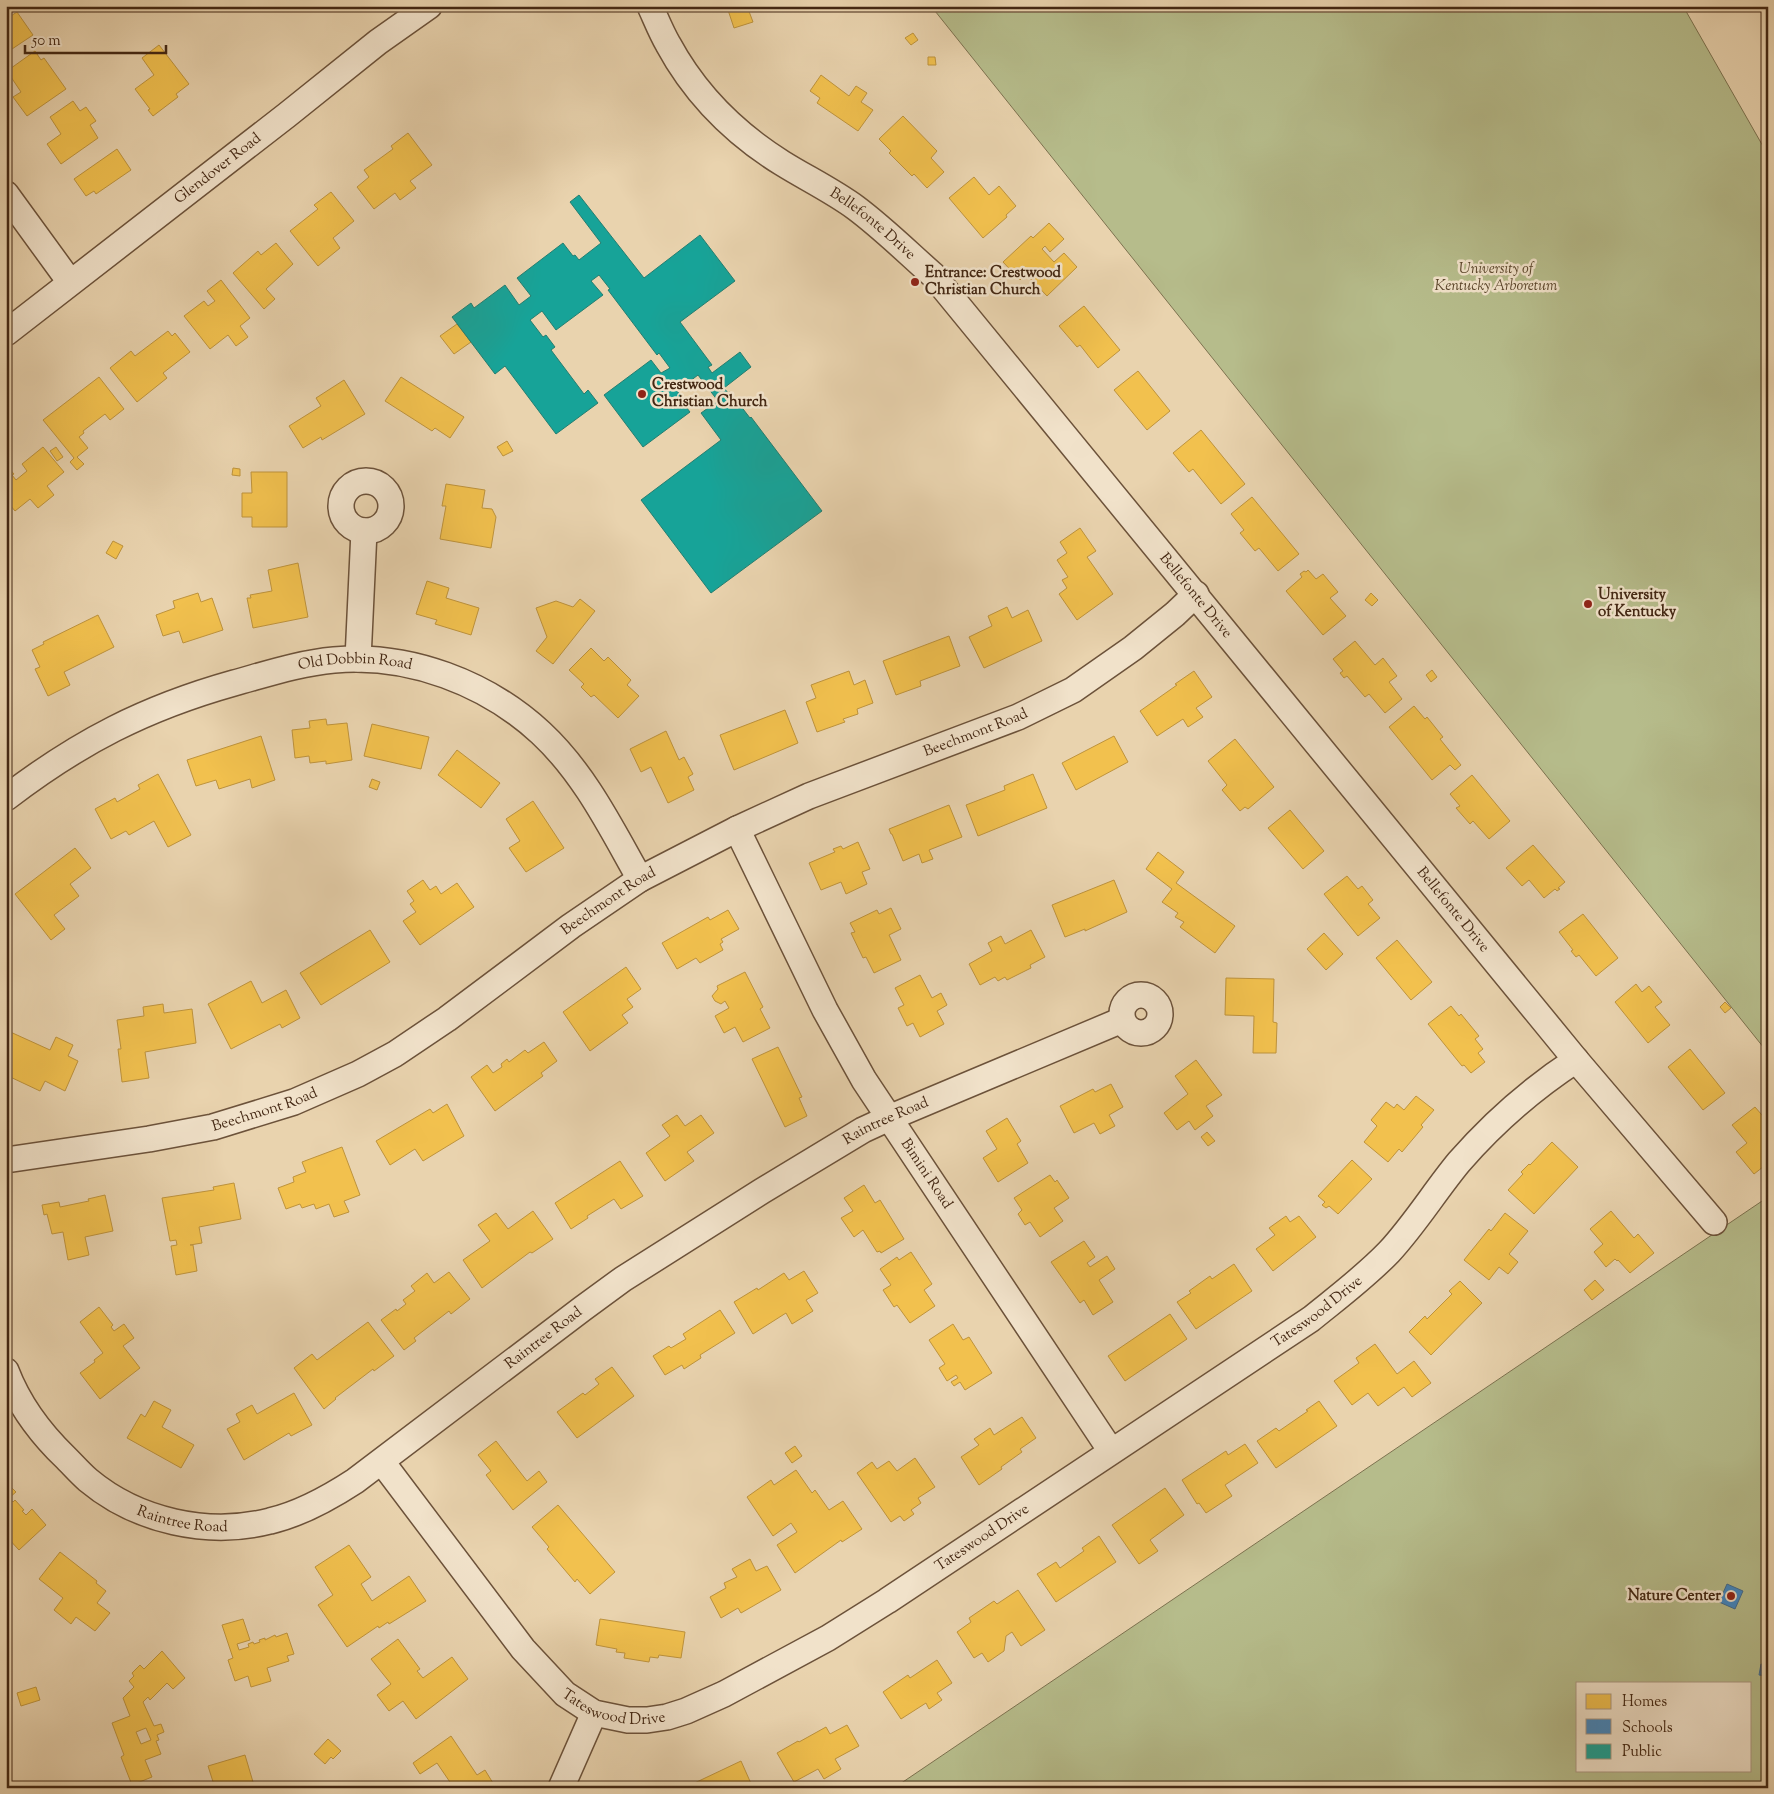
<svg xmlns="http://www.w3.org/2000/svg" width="1774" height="1794" font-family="'Sorts Mill Goudy',serif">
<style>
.green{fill:#b6bc8b;stroke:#7c724f;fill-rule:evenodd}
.homes{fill:#f2c14e;stroke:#be933c;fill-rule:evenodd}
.schools{fill:#3f88c5;stroke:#406b90}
.public{fill:#17a398;stroke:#247e70}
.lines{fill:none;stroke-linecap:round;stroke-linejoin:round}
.minor-casing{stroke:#6c523a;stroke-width:28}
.minor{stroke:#f1e2ca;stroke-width:25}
.poi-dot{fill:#8f2418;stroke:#f1e2ca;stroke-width:2}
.labels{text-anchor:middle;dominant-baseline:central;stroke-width:5;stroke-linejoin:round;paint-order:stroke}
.street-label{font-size:15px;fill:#432713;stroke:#f1e2ca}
.park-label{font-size:15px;font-style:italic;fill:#5a452b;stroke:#f1e2ca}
.poi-label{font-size:15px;font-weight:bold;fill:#432713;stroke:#f1e2ca;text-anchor:start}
</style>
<rect width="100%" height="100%" fill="#e9d3ae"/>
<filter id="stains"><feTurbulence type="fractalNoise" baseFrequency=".004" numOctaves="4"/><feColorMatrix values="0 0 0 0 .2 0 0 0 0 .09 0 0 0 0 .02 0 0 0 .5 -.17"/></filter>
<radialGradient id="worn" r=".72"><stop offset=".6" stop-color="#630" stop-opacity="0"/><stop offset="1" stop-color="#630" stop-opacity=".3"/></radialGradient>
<path class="green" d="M931 6H1683L1768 155V1053Z
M1768 1197V1788H894ZM1578 1683H1750V1770H1578Z"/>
<path class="homes" d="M723 6H747L753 22 734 28 727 7 724 8Z
M17 12 33 35 6 53V19Z
M913 33 918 40 911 45 905 38Z
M159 45 189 84 176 94 178 97 153 116 148 110 150 109 135 89 154 75 142 58Z
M35 51 41 60 44 58 66 89 27 116 13 97 21 92 7 71Z
M928 57H935L936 65H928Z
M821 75 849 96 856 86 867 93 861 102 873 110 858 131 817 103 820 98 810 91Z
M73 101 80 111 86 107 96 121 90 125 98 138 61 164 47 144 61 134 50 117Z
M903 116 937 151 931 158 944 172 927 188 914 174 912 176 889 153 891 151 879 139Z
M408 133 432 165 410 181 416 188 400 200 395 193 374 209 357 187 369 177 364 170 393 149 391 146Z
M117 149 131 170 96 194 94 191 86 196 74 179Z
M974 177 989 195 999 186 1016 206 1006 215 1007 217 983 238 949 198Z
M331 192 354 221 333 238 340 248 318 266 290 231 318 209 314 205Z
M1049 223 1064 239 1050 252 1045 246 1042 249 1054 262 1064 253 1077 267 1047 296 1026 274 1020 280 1003 262 1031 236 1033 238Z
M276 243 293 264 266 289 275 299 264 309 233 273 258 251 261 255Z
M221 280 250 318 240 326 248 337 236 346 228 335 210 349 184 316 204 301 208 306 215 301 207 291Z
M1084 306 1120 350 1098 368 1080 345 1077 347 1059 326Z
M457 324 471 342 454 354 440 336Z
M168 331 172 336 175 333 190 352 163 373 167 378 137 402 110 368 131 351 135 356Z
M1138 371 1170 411 1147 430 1114 390Z
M99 377 124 409 110 420 105 414 83 431 84 433 79 437 88 448 77 457 84 464 77 470 70 462 74 458 43 420Z
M401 377 464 417 450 438 435 428 432 431 385 401Z
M344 380 365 414 322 440 321 437 303 448 289 426 321 406 316 398Z
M1201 430 1245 484 1221 504 1193 469 1189 472 1173 453Z
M507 441 513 451 503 456 497 447Z
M43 447 64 472 47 486 54 495 38 508 30 499 15 511 6 500V465L14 474 12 475 16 480 27 471 22 464Z
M56 447 63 457 57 461 50 451Z
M233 468 240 469V476L232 475Z
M251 472H287V527H252V517H242V493H252Z
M446 484 485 490 482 508 492 509 496 517 491 548 440 539 446 506H442Z
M1252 497 1299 554 1278 571 1259 548 1255 551 1240 533 1244 530 1231 514Z
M1080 528 1096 551 1087 557 1113 594 1077 620 1059 594 1067 588 1062 580 1068 577 1057 560 1067 553 1060 542Z
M113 541 123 546 116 559 106 553Z
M298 563 308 617 253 628 247 598H251L250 595 272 591 268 570Z
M1308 570 1316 579 1323 574 1338 592 1330 598 1346 616 1323 635 1286 591 1302 577 1300 574 1304 571 1306 572Z
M427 581 449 588 446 598 479 608 471 635 435 624 437 620 416 614Z
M198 593 201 602 212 598 223 630 183 643 179 631 163 636 156 615 175 608 173 601Z
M1371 593 1378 600 1372 606 1365 600Z
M580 599 595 611 553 664 536 651 547 637 536 608 556 601 573 607Z
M1007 607 1012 618 1028 610 1042 641 984 668 969 637 992 626 988 616Z
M98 615 114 647 64 672 70 685 48 696 35 669 40 667 32 650 44 644 43 642Z
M949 636 960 666 920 681 921 686 896 695 883 661Z
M1355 641 1375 665 1383 658 1397 676 1389 682 1402 699 1385 713 1369 694 1365 697 1347 676 1344 678 1340 673 1343 671 1333 659Z
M591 648 604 661 608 657 631 680 627 685 639 696 618 718 594 695 591 697 581 687 584 684 569 670Z
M1432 670 1437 677 1431 682 1426 675Z
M849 671 854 685 865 680 873 703 857 709 858 714 843 719 845 722 817 732 806 702 816 698 811 685Z
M1194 671 1212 697 1196 708 1203 717 1188 727 1183 719 1157 736 1140 711 1177 685 1175 684Z
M1414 706 1425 719 1427 717 1443 737 1440 739 1461 765 1455 770 1450 765 1432 780 1389 727Z
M785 710 798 743 734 770 720 735Z
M326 719 327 725 347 723 352 760 326 764V761L310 763 309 756 295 758 292 730 310 728 309 721Z
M372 724 429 737 421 769 364 756Z
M666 731 679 760 684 757 693 774 688 777 694 790 668 803 651 767 641 772 630 749Z
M261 736 275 780 252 788 250 779 219 789 216 780 196 786 187 760Z
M1114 736 1128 762 1076 790 1062 763Z
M1235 739 1274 787 1248 809 1245 807 1240 811 1222 790 1227 785 1208 761Z
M457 750 500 783 481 808 438 775Z
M158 774 191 835 168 847 154 821 129 835 126 831 111 839 95 809 115 798 117 802 140 789 138 785Z
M1033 774 1047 808 978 836 966 805 1005 790 1004 786Z
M1472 775 1510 821 1489 839 1473 821 1470 824 1456 808 1460 806 1450 794Z
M372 779 380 782 377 790 369 787Z
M533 801 564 848 526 872 509 848 520 841 506 819Z
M949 805 962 837 929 850 933 859 922 863 919 854 903 861 892 834H891L889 829Z
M1290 810 1324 851 1303 869 1268 828Z
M858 842 870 869 862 872 867 884 846 894 841 882 821 890 809 863 835 852 833 849 841 846 843 849Z
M1533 845 1565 882 1558 888 1560 889 1557 891 1555 889 1544 898 1529 880 1522 886 1506 868Z
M75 848 91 868 70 884 79 896 54 915 65 929 51 940 15 894Z
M1158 852 1184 872 1176 883 1235 926 1215 953 1180 927 1184 922 1175 917 1178 913 1162 902 1172 889 1146 869Z
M1347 876 1358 889 1362 886 1373 900 1368 904 1380 918 1358 936 1324 894Z
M423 880 430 890 436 886 441 894 457 883 474 907 420 945 403 921 416 912 410 904 414 901 407 891Z
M1114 880 1127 912 1085 931V929L1065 937 1052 905Z
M891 908 901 929 889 935 901 960 874 973 866 957 863 958 851 933 855 932 850 923 877 910 879 914Z
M728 910 739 929 721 939 723 942 720 944 723 950 700 963 696 958 677 969 662 943 708 917 710 920Z
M1583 914 1618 958 1596 976 1579 955 1576 957 1571 951 1573 950 1559 932Z
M370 930 390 962 321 1005 300 973Z
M1031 930 1045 957 1030 965 1031 968 1007 980 1005 977 998 981 995 977 980 985 969 964 992 951 988 943 1001 936 1005 944Z
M1324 933 1343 954 1326 970 1307 949Z
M1397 940 1432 982 1411 1000 1376 958Z
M626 967 641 989 627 999 633 1007 622 1015 628 1023 590 1051 563 1012Z
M745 972 763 1007 760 1009 770 1028 743 1042 735 1027 724 1033 715 1016 729 1008 725 1001 721 1004 715 1001 712 996 718 989 717 986Z
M920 975 932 998 941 993 947 1005 937 1011 944 1024 920 1037 913 1023 907 1026 898 1008 904 1005 895 988Z
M1226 978 1274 979 1273 1022 1277 1023 1276 1053H1253L1254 1016 1225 1015Z
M251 981 262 1003 286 990 300 1018 282 1028 280 1024 231 1049 208 1004Z
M1636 984 1642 992 1649 986 1662 1002 1655 1007 1670 1025 1648 1043 1615 1002Z
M1725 1002 1731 1008 1725 1013 1720 1007Z
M163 1004 164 1013 192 1009 196 1043 145 1052 149 1078 122 1082 118 1049H121L117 1020 144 1016 143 1007Z
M1451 1006 1459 1016 1461 1014 1479 1036 1475 1039 1483 1049 1478 1053 1485 1062 1471 1073 1464 1065 1462 1066 1428 1024Z
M6 1030 50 1050 56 1037 73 1045 68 1056 78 1061 65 1091 45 1081 40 1091 6 1075Z
M544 1042 557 1061 541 1073 543 1076 495 1111 471 1077 487 1065 493 1073 502 1067 501 1064 507 1059 509 1062 525 1050 528 1053Z
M778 1047 802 1097 799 1098 807 1116 785 1127 752 1059Z
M1690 1049 1725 1093 1703 1110 1668 1067Z
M1196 1060 1222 1095 1206 1106 1213 1116 1195 1130 1189 1121 1177 1130 1164 1113 1188 1094 1175 1076Z
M1111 1084 1123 1107 1109 1115 1115 1126 1100 1134 1094 1123 1074 1133 1060 1106 1093 1089 1095 1092Z
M1416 1096 1434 1110 1421 1125 1423 1127 1402 1152 1399 1149 1388 1162 1364 1142 1377 1126 1371 1120 1386 1102 1394 1108 1397 1104 1404 1110Z
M447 1104 464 1136 423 1161 415 1149 390 1165 376 1141 430 1109 433 1113Z
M1755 1107 1768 1122V1163L1754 1174 1736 1152 1747 1143 1732 1125Z
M677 1115 685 1126 701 1115 714 1133 687 1152 694 1161 665 1181 646 1153 670 1136 662 1125Z
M1007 1118 1021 1141 1017 1144 1028 1163 998 1182 983 1158 997 1149 986 1131Z
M1207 1132 1215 1141 1208 1146 1201 1137Z
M1552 1142 1578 1167 1534 1214 1508 1190 1523 1174 1521 1172 1529 1164 1530 1165Z
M342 1147 360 1195 344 1201 349 1212 334 1217 329 1204 316 1209 314 1204 302 1208 300 1204 286 1209 278 1188 294 1182 293 1177 306 1172 302 1162Z
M1352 1160 1372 1179 1338 1214 1329 1206 1326 1208 1322 1205 1325 1202 1318 1196Z
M620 1161 643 1196 621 1209 614 1199 587 1216 588 1218 571 1229 555 1203Z
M1050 1175 1055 1182 1057 1180 1069 1198 1054 1208 1063 1221 1040 1237 1030 1222 1025 1225 1018 1214 1022 1210 1014 1198Z
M234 1183 241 1219 199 1227 202 1243 190 1245H193L197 1271 176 1275 171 1246 177 1245 176 1240 170 1241 162 1198 214 1190 213 1187Z
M864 1185 875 1203 880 1200 904 1239 881 1253 880 1251 877 1252 863 1230 854 1237 841 1218 853 1211 844 1198Z
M105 1195 113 1231 85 1237 89 1255 68 1260 63 1232 52 1234 47 1214 44 1215 42 1205 59 1202 60 1207 89 1201 88 1199Z
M533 1211 553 1239 532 1253 530 1252 482 1288 463 1260 490 1241 478 1225 496 1213 508 1229Z
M1611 1211 1634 1238 1638 1234 1654 1253 1630 1273 1618 1260 1617 1261 1615 1259 1606 1267 1594 1252 1603 1244 1590 1229Z
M1505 1213 1528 1231 1509 1254 1518 1262 1508 1274 1499 1267 1489 1280 1464 1260 1489 1229 1491 1231Z
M1286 1216 1290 1222 1299 1216 1316 1237 1273 1271 1256 1249 1275 1235 1269 1228Z
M1084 1241 1095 1257 1087 1263 1090 1267 1107 1256 1115 1269 1099 1280 1113 1302 1093 1315 1084 1300 1080 1303 1051 1262Z
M911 1252 932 1284 924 1290 935 1306 910 1323 897 1305 894 1307 883 1290 891 1285 880 1269 897 1257 899 1260Z
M1234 1264 1252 1291 1196 1329 1177 1302 1191 1293 1189 1291 1210 1276 1212 1279Z
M804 1271 818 1293 806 1300 813 1311 792 1324 786 1313 753 1334 734 1302 757 1288 758 1290 784 1273 789 1280Z
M449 1272 470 1299 451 1314 449 1311 414 1338 416 1341 404 1350 381 1320 396 1309 397 1311 406 1304 403 1300 415 1291 411 1286 427 1273 434 1283Z
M1595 1280 1604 1290 1592 1300 1584 1290Z
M1460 1281 1482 1303 1431 1355 1409 1332 1425 1316 1427 1319 1452 1294 1449 1291Z
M99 1307 113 1325 111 1327 114 1331 124 1324 134 1338 123 1346 140 1368 100 1399 80 1373 95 1362 94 1360 103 1353 80 1322Z
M720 1310 735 1333 700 1355 701 1358 684 1369 682 1365 665 1375 653 1356 669 1346 671 1348 686 1339 683 1334Z
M1170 1314 1187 1339 1125 1381 1108 1356Z
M368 1322 394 1356 374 1371 373 1369 335 1398 336 1399 324 1409 294 1368 312 1354 317 1360Z
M953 1324 963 1340 969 1337 992 1373 965 1390 960 1382 954 1386 951 1382 958 1378 956 1375 947 1381 939 1368 945 1364 929 1340Z
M1375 1344 1397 1374 1414 1361 1431 1383 1412 1397 1404 1387 1378 1406 1368 1393 1352 1405 1334 1381 1359 1363 1356 1358Z
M612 1367 634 1396 577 1438 557 1412 583 1393 585 1395 599 1384 595 1379Z
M294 1393 312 1425 291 1436 289 1433 244 1460 227 1429 240 1422 236 1414 252 1405 257 1414Z
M154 1401 171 1410 162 1427 194 1445 181 1468 127 1438 141 1414 145 1417Z
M1319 1401 1337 1426 1276 1468 1257 1441 1276 1428 1279 1431 1308 1411 1306 1410Z
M1022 1417 1036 1438 1020 1449 1022 1452 1001 1467 1002 1469 979 1485 961 1457 979 1445 974 1439 990 1428 994 1435Z
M496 1441 527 1481 539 1471 547 1482 513 1510 486 1475 491 1471 478 1455Z
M1245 1444 1258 1463 1225 1485 1232 1496 1206 1513 1199 1503 1197 1504 1182 1480 1226 1451 1228 1455Z
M795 1446 802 1456 792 1463 785 1453Z
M915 1458 935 1487 918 1498 921 1503 911 1510 914 1514 904 1521 900 1516 891 1522 857 1473 872 1462 877 1469 889 1461 897 1471Z
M796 1470 812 1493 815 1490 829 1510 843 1501 862 1529 842 1542 841 1540 795 1573 777 1545 797 1532 791 1523 773 1536 747 1497 771 1480 774 1485Z
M6 1482 16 1492 9 1498 13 1502 15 1500 24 1510 22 1511 26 1515 32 1509 46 1525 19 1550 6 1536Z
M1165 1488 1184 1515 1150 1540 1158 1551 1139 1564 1112 1525Z
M558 1505 615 1572 590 1594 577 1579 575 1582 547 1549 549 1547 532 1527Z
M1099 1536 1116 1562 1056 1602 1037 1574 1056 1562 1060 1568 1084 1551 1082 1548Z
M349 1545 371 1577 361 1584 372 1601 409 1576 426 1601 389 1624 388 1622 379 1628 378 1626 347 1647 318 1605 333 1595 315 1567Z
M60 1552 97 1581 96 1583 106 1591 97 1603 110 1613 95 1631 76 1617 71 1624 54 1610 63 1598 39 1579Z
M750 1559 756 1571 767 1566 781 1590 741 1613 738 1608 721 1618 710 1597 726 1588 724 1583 737 1577 732 1569Z
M1018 1590 1045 1630 1021 1646 1012 1632 1006 1636 1004 1651 988 1662 982 1653 974 1658 957 1632 971 1622 969 1618 994 1601 997 1604Z
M243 1619 250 1640 237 1644 239 1650 249 1647 248 1644 253 1642 254 1644 260 1642 259 1640 265 1638V1640L275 1635 276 1637 287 1633 294 1654 287 1656 289 1661 267 1668 271 1681 251 1687 248 1676 235 1681 228 1660 233 1658 222 1625Z
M600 1619 685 1632 681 1658 659 1655 658 1658 650 1657 649 1662 624 1658 625 1653 616 1652 617 1649 596 1645Z
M398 1639 420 1669 417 1671 423 1678 452 1657 468 1679 416 1719 403 1701 389 1711 377 1695 391 1684 371 1659Z
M162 1651 185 1678 173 1689 167 1683 150 1700 148 1697 143 1702 154 1726 161 1724 164 1732 157 1735 159 1740 156 1741 161 1754 145 1760 152 1777 132 1785 121 1757 124 1755 112 1723 130 1716 123 1698 134 1687 129 1681 134 1676 132 1673 140 1665 144 1669ZM146 1728 151 1740 141 1744 136 1732Z
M937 1660 952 1683 937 1693 942 1700 929 1709 926 1703 901 1719 883 1692 908 1675 910 1678Z
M36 1687 40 1700 21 1706 17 1693Z
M847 1725 859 1746 835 1759 841 1769 824 1779 818 1769 794 1782 777 1753 798 1741 799 1742 826 1727 830 1734Z
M451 1736 477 1775 485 1770 496 1788H454L437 1763 420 1774 413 1763Z
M328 1739 341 1751 333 1759 331 1757 325 1764 314 1754Z
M245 1755 253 1782 234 1788H215L208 1766Z
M741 1761 753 1788H684Z"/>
<path class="schools" d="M1727 1584 1743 1591 1735 1609 1719 1602Z
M1761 1664 1768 1665V1676L1759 1675Z"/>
<path class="public" d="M579 195 644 278 700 235 735 281 680 322 712 365 708 367 712 373 740 352 751 367 724 388 728 393 730 392 750 418 751 417 822 511 711 593 641 500 721 440 701 413 718 401 698 375 677 391 681 396 679 398 690 412 643 447 604 395 651 360 661 373 670 368 659 353 657 355 608 290 610 289 599 275 591 281 603 295 556 330 542 311 530 320 543 337 546 335 555 347 551 350 584 394 588 390 598 403 556 434 505 366 495 374 452 317 471 303 474 308 505 285 519 305 531 296 517 278 563 243 573 256 575 255 579 260 601 243 570 202Z"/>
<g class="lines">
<defs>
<g id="minor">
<path id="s1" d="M650 6C656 19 661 32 668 44 695 94 734 133 782 163 806 178 833 191 856 208 884 229 908 253 933 275L1576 1060 1714 1222"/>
<path d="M6 194 70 282"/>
<path id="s2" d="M6 333 287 115 378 42 429 6"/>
<circle cx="366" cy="506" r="25"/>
<path d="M358 659 364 531"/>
<path id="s3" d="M6 798C79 742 145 708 234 683 267 674 300 663 334 660 409 653 487 683 541 733 585 774 611 828 640 879"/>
<path id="s4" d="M737 829 825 1010 864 1080 1111 1451"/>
<circle cx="1141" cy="1014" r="19"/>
<path id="s5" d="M6 1160 149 1139 213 1127 294 1102 358 1074 395 1054 447 1019 571 926 640 879 737 829 809 796 1018 717 1073 690 1133 648 1175 614 1196 594"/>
<path id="s6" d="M6 1371C19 1405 41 1434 66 1458 73 1465 80 1473 88 1480 137 1521 208 1537 270 1521 300 1514 329 1498 355 1481L582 1309 623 1279 762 1191 863 1130 889 1118 1122 1020"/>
<path id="s7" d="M382 1462 523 1649 565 1694 594 1713 628 1720H647L667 1717 686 1711 724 1694 828 1638 887 1601 1311 1319C1338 1297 1365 1277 1389 1252 1415 1224 1435 1191 1459 1162 1493 1123 1533 1088 1576 1060"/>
<path d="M561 1788 594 1713"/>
</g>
</defs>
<use href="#minor" class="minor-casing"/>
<use href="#minor" class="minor"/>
</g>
<g class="poi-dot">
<circle cx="915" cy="282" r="5"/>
<circle cx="642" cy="394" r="5"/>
<circle cx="1588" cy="604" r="5"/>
<circle cx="1731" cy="1596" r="5"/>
</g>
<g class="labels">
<g class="street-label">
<text stroke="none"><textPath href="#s2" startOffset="268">Glendover Road</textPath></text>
<text stroke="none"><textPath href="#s1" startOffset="318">Bellefonte Drive</textPath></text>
<text stroke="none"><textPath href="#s1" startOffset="812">Bellefonte Drive</textPath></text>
<text stroke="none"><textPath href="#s3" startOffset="381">Old Dobbin Road</textPath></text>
<text stroke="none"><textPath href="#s5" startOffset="1074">Beechmont Road</textPath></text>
<text stroke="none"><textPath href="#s5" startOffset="669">Beechmont Road</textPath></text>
<text stroke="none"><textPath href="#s1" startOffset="1218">Bellefonte Drive</textPath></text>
<text stroke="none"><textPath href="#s5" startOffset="264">Beechmont Road</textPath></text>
<text stroke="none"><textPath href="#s6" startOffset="1068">Raintree Road</textPath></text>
<text stroke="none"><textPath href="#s4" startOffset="394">Bimini Road</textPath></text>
<text stroke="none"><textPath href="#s7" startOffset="1172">Tateswood Drive</textPath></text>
<text stroke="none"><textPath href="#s6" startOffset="662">Raintree Road</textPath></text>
<text stroke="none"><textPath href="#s6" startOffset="242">Raintree Road</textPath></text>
<text stroke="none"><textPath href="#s7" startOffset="768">Tateswood Drive</textPath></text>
<text stroke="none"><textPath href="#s7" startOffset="348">Tateswood Drive</textPath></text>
</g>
<g class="park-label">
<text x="1496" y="269">University of<tspan x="1496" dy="17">Kentucky Arboretum</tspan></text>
</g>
<g class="poi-label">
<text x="925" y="273">Entrance: Crestwood<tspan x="925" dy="17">Christian Church</tspan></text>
<text x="652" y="385">Crestwood<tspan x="652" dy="17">Christian Church</tspan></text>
<text x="1598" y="595">University<tspan x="1598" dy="17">of Kentucky</tspan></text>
<text x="1721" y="1596" text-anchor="end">Nature Center</text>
</g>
</g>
<rect width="1774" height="1794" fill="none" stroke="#e9d3ae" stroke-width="25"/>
<rect x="8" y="8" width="1759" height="1779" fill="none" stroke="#432713" stroke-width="2.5"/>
<rect x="12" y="12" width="1749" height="1769" fill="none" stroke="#432713"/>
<rect x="1576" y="1682" width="175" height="90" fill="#f1e2ca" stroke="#ab9781"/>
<rect x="1586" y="1694" width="25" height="15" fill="#f2c14e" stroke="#ab9781"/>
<text x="1622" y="1706" font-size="15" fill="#432713">Homes</text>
<rect x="1586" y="1719" width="25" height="15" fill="#3f88c5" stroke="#ab9781"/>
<text x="1622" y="1732" font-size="15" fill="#432713">Schools</text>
<rect x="1586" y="1744" width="25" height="15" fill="#17a398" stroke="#ab9781"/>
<text x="1622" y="1756" font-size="15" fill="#432713">Public</text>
<path d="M25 45v8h141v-8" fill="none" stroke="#432713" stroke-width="2.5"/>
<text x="32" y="45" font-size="15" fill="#432713" stroke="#f1e2ca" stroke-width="4" paint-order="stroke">50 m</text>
<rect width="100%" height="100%" filter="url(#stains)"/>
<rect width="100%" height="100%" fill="url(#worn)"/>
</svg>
